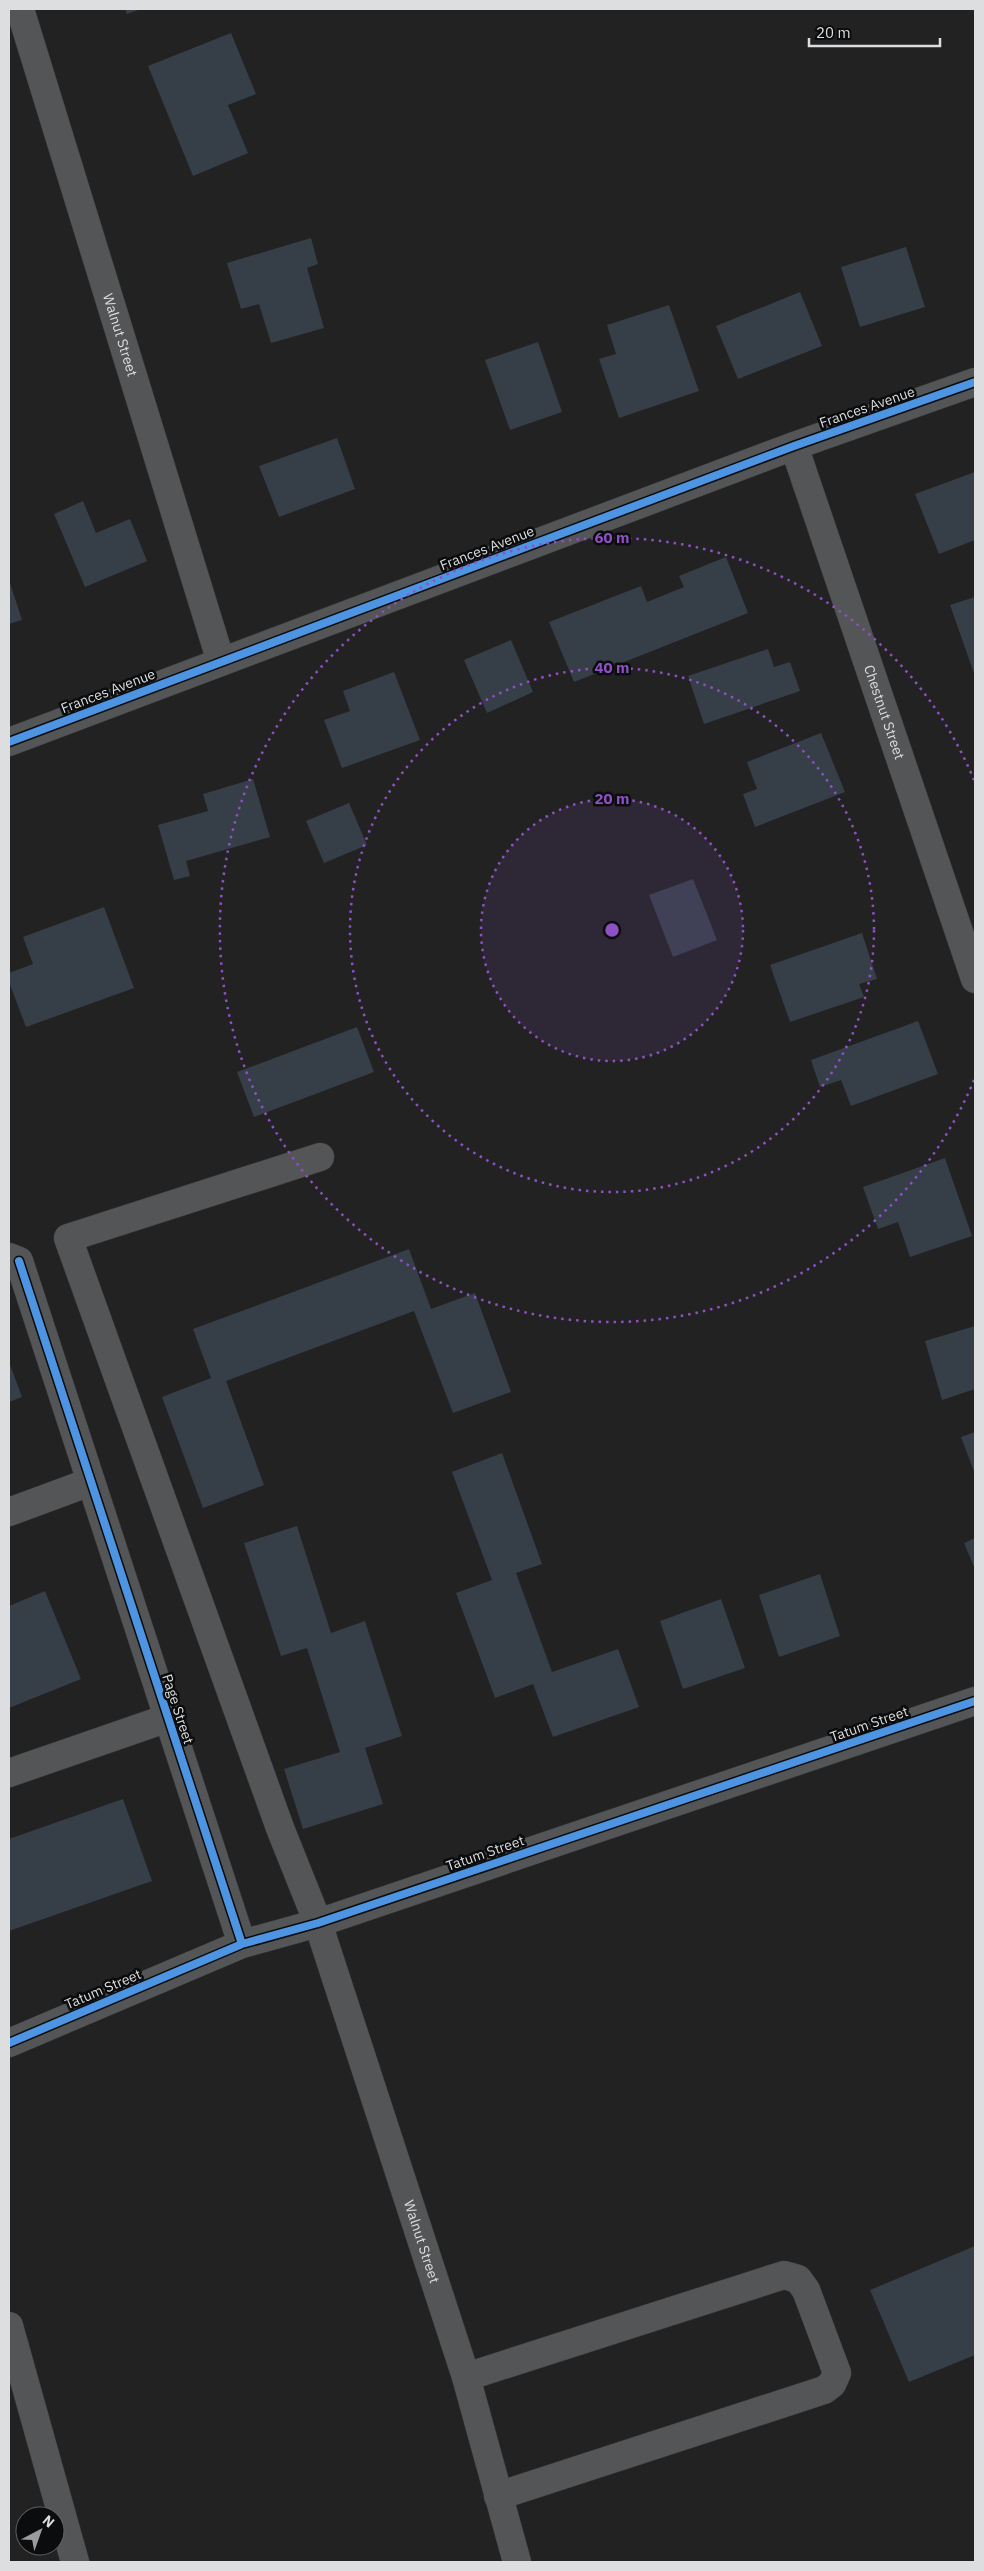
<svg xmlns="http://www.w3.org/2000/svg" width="984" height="2571" font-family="'IBM Plex Sans',sans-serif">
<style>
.building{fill:#363e48}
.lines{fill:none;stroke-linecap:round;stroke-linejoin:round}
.minor-casing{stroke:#3d3e3f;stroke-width:29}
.minor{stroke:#545556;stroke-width:28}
.cycleway-casing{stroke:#0b0c0d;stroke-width:11}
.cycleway{stroke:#4d94e3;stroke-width:8}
.ring{fill:none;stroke:#8f50c5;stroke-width:2.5;stroke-dasharray:2.5 5}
.labels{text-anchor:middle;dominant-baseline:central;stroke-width:5;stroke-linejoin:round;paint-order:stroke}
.street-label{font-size:14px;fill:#dddedf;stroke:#0b0c0d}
.centre{fill:#8f50c5;stroke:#0b0c0d;stroke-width:2.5}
.ring-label{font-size:15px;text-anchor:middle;font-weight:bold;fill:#8f50c5;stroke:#0b0c0d;stroke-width:5;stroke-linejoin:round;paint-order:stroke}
</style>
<rect width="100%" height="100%" fill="#222223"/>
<path class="building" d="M125 9H141L127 14Z
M231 33 256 94 228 105 248 153 193 176 148 66Z
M311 238 318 264 307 268 324 328 271 343 259 304 241 309 227 263Z
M906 247 925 307 860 327 841 267Z
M800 292 822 346 738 379 716 326Z
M669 305 699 391 619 418 599 359 616 354 607 325Z
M538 342 562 412 510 430 485 360Z
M337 438 355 489 279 517 259 466Z
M975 472V540L939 554 915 494Z
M83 501 96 533 130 519 147 561 85 587 54 514Z
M726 557 748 613 574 682 549 622 641 586 647 602 684 587 679 576Z
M9 580 22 620 9 624Z
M975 597V676L950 605Z
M511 640 533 692 487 713 464 660Z
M768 649 774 667 790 662 800 691 704 724 688 676Z
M394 672 420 740 342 768 324 720 350 711 343 691Z
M821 733 845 792 755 827 743 794 757 789 747 762Z
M253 779 270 837 186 861 190 876 174 880 158 825 208 811 203 794Z
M349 803 367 845 324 863 306 821Z
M693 879 717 940 673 957 649 895Z
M104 907 134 988 26 1027 9 982V973L33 964 23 937Z
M862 933 877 979 859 984 864 997 790 1022 770 965Z
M918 1021 938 1074 851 1106 841 1080 820 1087 811 1060Z
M357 1027 374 1072 254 1117 237 1072Z
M945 1158 972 1236 910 1257 898 1222 878 1229 863 1187Z
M409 1249 431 1309 475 1293 511 1392 453 1413 414 1311 226 1381 264 1485 203 1508 162 1397 211 1378 193 1329Z
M975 1326V1389L942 1400 925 1341Z
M9 1362 22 1397 9 1402Z
M975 1432V1474L961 1437Z
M502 1453 542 1564 516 1573 552 1672 618 1649 639 1707 553 1737 533 1684 495 1698 456 1593 492 1580 452 1472Z
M297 1526 331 1633 365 1621 402 1736 365 1748 383 1804 303 1829 284 1769 340 1752 307 1648 281 1656 244 1543Z
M975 1538V1569L964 1543Z
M820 1574 840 1636 779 1657 759 1595Z
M45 1591 81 1679 9 1708V1606Z
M721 1599 745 1668 683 1689 660 1621Z
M123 1799 152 1881 9 1931V1839Z
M975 2246V2355L909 2382 870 2290Z"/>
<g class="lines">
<defs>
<g id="minor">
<path id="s1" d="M20 9 221 662"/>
<path id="s2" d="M794 446 975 979"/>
<path d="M9 742 794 446 975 382"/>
<path id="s3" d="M320 1157 68 1238 280 1828 318 1923 466 2377 517 2562"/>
<path d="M9 1257 19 1261 242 1944"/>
<path d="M9 1512 90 1482"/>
<path d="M9 1773 168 1718"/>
<path d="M9 2043 242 1944 318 1923 975 1701"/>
<path d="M9 2326 75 2562"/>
<path d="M466 2377 784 2275 798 2279 806 2290 837 2373 832 2384 824 2390 498 2496"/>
</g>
</defs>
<use href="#minor" class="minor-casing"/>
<use href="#minor" class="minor"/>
<defs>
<path id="cycleway" d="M9 742 794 446 975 382
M19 1261 242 1944
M9 2043 242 1944 318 1923 975 1701"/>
</defs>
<use href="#cycleway" class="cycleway-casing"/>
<use href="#cycleway" class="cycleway"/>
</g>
<circle cx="612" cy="930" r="131" fill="#8f50c5" fill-opacity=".12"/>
<g class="ring">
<circle cx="612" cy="930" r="131"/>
<circle cx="612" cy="930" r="262"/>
<path d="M974 1080A392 392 0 1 1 974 780"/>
</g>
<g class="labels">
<g class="street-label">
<text stroke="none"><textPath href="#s1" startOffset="341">Walnut Street</textPath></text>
<text transform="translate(867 407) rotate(-19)">Frances Avenue</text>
<text transform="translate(487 548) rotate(-21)">Frances Avenue</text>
<text transform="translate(108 691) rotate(-21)">Frances Avenue</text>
<text stroke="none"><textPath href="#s2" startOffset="281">Chestnut Street</textPath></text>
<text transform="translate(178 1709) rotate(72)">Page Street</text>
<text transform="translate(869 1724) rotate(-19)">Tatum Street</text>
<text transform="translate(485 1853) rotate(-19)">Tatum Street</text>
<text transform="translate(103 1989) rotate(-23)">Tatum Street</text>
<text stroke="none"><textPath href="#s3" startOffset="1329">Walnut Street</textPath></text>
</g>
</g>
<circle cx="612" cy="930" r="8" class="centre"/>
<g class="ring-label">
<text x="612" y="543">60 m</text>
<text x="612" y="673">40 m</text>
<text x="612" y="804">20 m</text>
</g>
<rect width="984" height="2571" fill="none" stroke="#dddedf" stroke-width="20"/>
<g transform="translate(40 2531) rotate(41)"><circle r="24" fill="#0b0c0d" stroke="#5f6061"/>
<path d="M0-4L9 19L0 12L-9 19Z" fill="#9c9c9d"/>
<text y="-8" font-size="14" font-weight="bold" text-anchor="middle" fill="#dddedf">N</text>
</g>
<path d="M809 38v8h131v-8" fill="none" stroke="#dddedf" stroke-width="2.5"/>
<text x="816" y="38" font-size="15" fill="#dddedf" stroke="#0b0c0d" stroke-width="4" paint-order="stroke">20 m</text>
</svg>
